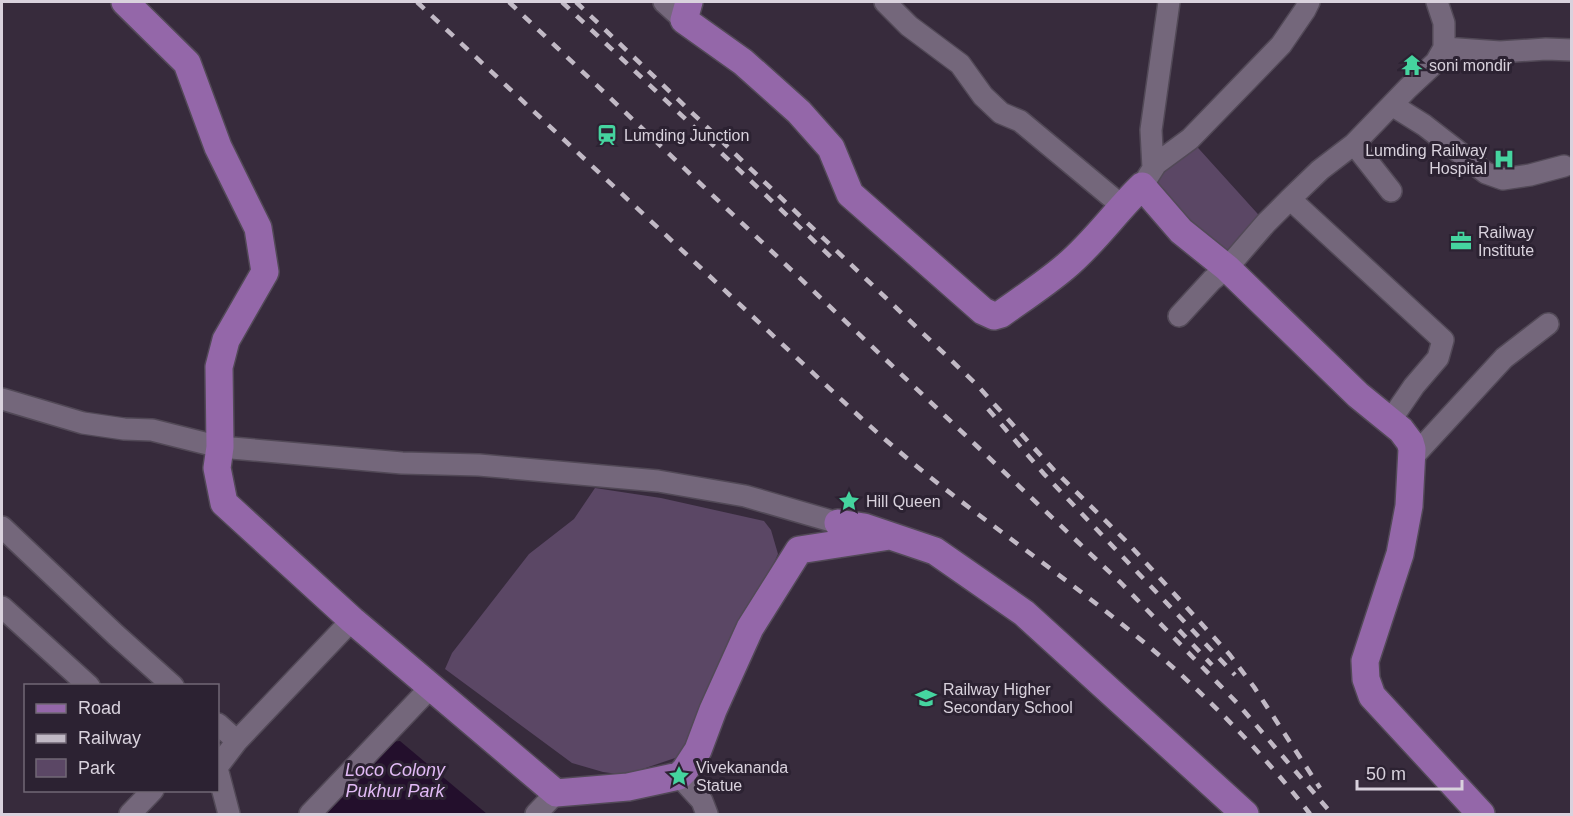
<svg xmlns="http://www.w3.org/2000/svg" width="1573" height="816" font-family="Helvetica,sans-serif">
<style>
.green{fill:#5b4765}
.water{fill:#230f2c}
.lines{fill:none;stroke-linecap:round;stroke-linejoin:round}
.minor-casing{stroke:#524957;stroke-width:24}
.major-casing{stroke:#524957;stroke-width:30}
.minor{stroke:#74677b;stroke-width:21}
.major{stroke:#9467a9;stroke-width:27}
.rail{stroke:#c1b9c5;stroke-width:4.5;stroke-dasharray:10 10;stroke-linecap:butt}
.labels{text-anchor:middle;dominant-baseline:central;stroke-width:6;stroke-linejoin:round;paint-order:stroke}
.poi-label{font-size:16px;fill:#d9d2dd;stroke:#2c2232;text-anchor:start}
.water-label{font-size:18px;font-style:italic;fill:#e1baf5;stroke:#2c2232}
</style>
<rect width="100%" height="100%" fill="#372b3c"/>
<path class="green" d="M1190 139 1266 223 1227 268 1153 198 1156 164Z
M595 488 661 498 764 521 771 530 778 554 721 678 682 753 675 758 625 775 603 772 572 763 445 669 452 653 529 554 574 519Z"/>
<path class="water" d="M400 741 487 814H325L383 743Z"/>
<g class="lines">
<defs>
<path id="minor" d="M664 2 684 20
M885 2 909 26 960 64 983 96 1001 113 1020 121 1121 205
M1444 48 1500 52 1546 49 1572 50
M1392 105 1424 125 1486 173 1503 179 1530 175 1564 166
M1354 144 1391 191
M1153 168 1151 130 1169 2
M1142 186 1156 164 1190 139 1281 45 1305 10 1309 2
M1290 199 1443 340 1438 358 1414 386 1390 421
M1179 316 1212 280 1227 268 1266 223 1290 199 1320 170 1354 144 1408 88 1436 62 1444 48V23L1437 2
M2 399 83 423 124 429 152 430 220 447 402 463 479 465 658 481 745 496 838 523
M1412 458 1504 358 1548 324
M2 527 116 635 173 686
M2 607 89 686
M218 724 237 741
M218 766 237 741 352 620
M218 772 229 814
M679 776 702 801 707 814
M130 814 153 790
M310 814 431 687
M536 814 556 793"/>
<path id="major" d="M125 2 187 63 218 147 258 228 265 272 226 340 219 367 220 447 217 468 224 503 352 620 556 793 628 787 679 776 685 770 698 750 713 710 750 628 799 550 890 536
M689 2 684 20 743 62 799 112 831 148 850 194 983 311 994 316 1001 314C1022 299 1045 284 1065 267 1094 243 1115 212 1142 186L1181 231 1227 268 1358 395 1401 430 1410 442 1412 449 1409 506 1400 554 1365 661 1366 679 1372 696 1481 814
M838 523 864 527 935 551 1024 613 1245 814"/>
</defs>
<use href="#minor" class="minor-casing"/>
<use href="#major" class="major-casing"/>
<use href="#minor" class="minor"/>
<use href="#major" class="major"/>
<path class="rail" d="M417 2 861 418C882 437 904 456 926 474 1009 540 1098 600 1177 671 1225 715 1270 762 1310 814
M509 2 1120 582 1238 704 1332 814
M562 2 831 257
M576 2 976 384 1054 470 1126 541 1230 655 1254 687 1320 788
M988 409 1044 474 1235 675
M1179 630 1212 665"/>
</g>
<defs>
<symbol id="temple-bare" viewBox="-9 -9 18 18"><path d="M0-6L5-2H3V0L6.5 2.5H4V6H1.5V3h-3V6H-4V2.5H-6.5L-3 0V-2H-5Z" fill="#45d49f" stroke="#2c2232" stroke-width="2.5" paint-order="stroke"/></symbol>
<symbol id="station-bare" viewBox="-9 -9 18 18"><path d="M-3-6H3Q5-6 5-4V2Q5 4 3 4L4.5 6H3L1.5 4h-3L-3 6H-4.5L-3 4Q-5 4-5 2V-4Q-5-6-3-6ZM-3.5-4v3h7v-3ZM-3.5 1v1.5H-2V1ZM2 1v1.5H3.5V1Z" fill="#45d49f" stroke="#2c2232" stroke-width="2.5" paint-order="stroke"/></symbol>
<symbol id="hospital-bare" viewBox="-9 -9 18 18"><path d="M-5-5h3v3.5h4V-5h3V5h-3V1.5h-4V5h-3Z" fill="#45d49f" stroke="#2c2232" stroke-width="2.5" paint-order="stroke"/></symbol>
<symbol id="office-bare" viewBox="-9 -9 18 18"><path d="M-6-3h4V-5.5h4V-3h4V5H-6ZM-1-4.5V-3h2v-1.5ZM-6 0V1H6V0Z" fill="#45d49f" stroke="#2c2232" stroke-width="2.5" paint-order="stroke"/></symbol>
<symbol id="sight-bare" viewBox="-9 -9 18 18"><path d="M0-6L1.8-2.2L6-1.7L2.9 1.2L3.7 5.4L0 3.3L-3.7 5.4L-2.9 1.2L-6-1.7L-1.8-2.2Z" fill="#45d49f" stroke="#2c2232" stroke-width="2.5" paint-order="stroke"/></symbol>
<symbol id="school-bare" viewBox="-9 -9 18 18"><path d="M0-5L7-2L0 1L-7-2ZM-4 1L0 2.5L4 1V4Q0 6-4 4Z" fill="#45d49f" stroke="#2c2232" stroke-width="2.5" paint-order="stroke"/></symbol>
</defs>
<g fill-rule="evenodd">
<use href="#temple-bare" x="1397" y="50" width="30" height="30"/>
<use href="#station-bare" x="592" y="120" width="30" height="30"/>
<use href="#hospital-bare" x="1489" y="144" width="30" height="30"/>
<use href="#office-bare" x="1446" y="226" width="30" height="30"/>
<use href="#sight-bare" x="834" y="486" width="30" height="30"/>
<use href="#school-bare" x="911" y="683" width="30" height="30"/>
<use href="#sight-bare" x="664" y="761" width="30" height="30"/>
</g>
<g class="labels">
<g class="poi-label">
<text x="1429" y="65">soni mondir</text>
<text x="624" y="135">Lumding Junction</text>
<text x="1487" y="150" text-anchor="end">Lumding Railway<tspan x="1487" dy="18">Hospital</tspan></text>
<text x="1478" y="232">Railway<tspan x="1478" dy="18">Institute</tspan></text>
<text x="866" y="501">Hill Queen</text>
<text x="943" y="689">Railway Higher<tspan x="943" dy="18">Secondary School</tspan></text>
<text x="696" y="767">Vivekananda<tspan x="696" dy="18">Statue</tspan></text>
</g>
<g class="water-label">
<text x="395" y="770">Loco Colony<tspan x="395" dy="21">Pukhur Park</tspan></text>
</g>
</g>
<rect width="1573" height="816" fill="none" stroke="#d9d2dd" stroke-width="6"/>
<rect x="24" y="684" width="195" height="108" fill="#2c2232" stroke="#716876" stroke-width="1.5"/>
<rect x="36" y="704" width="30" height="9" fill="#9467a9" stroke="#716876" stroke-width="1.5"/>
<text x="78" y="714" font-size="18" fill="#d9d2dd">Road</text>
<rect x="36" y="734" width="30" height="9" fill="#c1b9c5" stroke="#716876" stroke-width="1.5"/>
<text x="78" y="744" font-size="18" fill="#d9d2dd">Railway</text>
<rect x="36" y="759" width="30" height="18" fill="#5b4765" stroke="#716876" stroke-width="1.5"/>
<text x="78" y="774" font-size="18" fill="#d9d2dd">Park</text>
<path d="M1357 780v9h105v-9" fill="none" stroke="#d9d2dd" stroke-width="3"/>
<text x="1366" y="780" font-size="18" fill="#d9d2dd" stroke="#2c2232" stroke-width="4.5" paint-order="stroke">50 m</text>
</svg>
